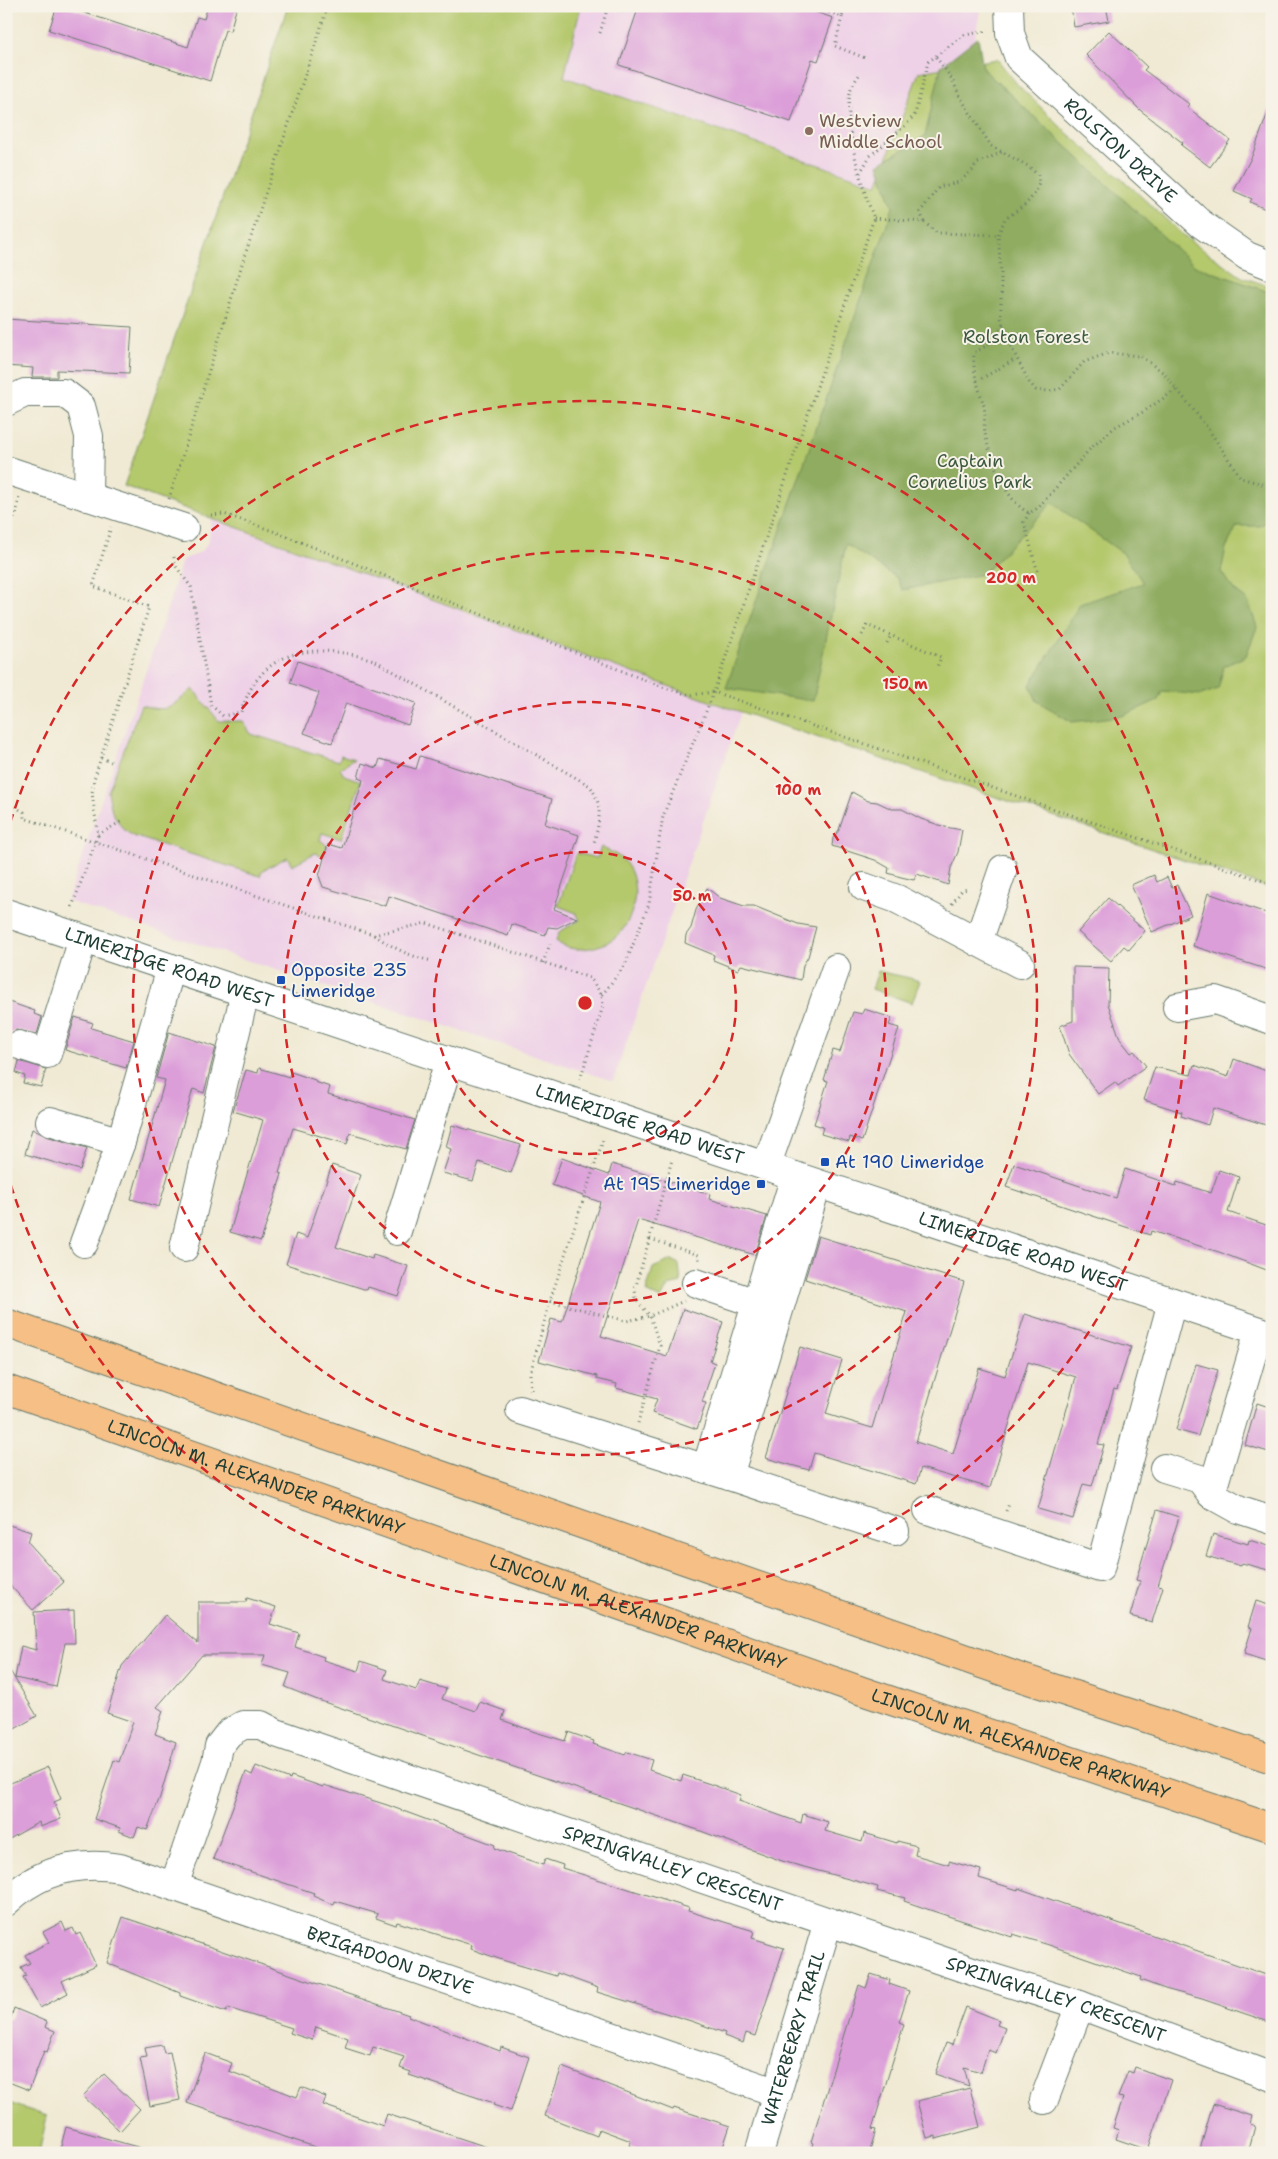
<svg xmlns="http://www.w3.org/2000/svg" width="1278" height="2159" font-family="'Shantell Sans',sans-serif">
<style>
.built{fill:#eed0e7}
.green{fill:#b4c86c;stroke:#6a8250}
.forest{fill:#8fac60;stroke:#57744a}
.building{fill:#dc9ed9}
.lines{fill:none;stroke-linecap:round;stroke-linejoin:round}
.minor-casing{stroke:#687a6c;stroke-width:30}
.highway-casing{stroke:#687a6c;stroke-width:30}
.path{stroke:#687a6c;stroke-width:3;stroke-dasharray:1 4;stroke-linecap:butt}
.minor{stroke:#fff;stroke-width:28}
.highway{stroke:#f5bf86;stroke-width:28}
.ring{fill:none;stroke:#d62828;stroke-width:2.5;stroke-dasharray:9 6}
.education-dot{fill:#8d6e63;stroke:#f7f3e8;stroke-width:2}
.transit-dot{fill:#1a4fb4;stroke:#f7f3e8;stroke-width:2}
.labels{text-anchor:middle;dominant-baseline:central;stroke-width:4;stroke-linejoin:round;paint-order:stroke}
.education-label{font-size:18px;fill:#785e54;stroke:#f7f3e8;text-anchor:start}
.street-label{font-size:18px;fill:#1f3d34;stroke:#f7f3e8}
.park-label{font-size:18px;fill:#3d593f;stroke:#f7f3e8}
.transit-label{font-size:18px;fill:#164399;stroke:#f7f3e8;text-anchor:start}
.centre{fill:#d62828;stroke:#f7f3e8;stroke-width:2.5}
.ring-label{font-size:15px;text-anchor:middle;font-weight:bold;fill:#d62828;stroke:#f7f3e8;stroke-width:4;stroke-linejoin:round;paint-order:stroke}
</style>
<rect width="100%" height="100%" fill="#f7f3e8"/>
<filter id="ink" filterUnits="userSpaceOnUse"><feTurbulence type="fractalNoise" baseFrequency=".02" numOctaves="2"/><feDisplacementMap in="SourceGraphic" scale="10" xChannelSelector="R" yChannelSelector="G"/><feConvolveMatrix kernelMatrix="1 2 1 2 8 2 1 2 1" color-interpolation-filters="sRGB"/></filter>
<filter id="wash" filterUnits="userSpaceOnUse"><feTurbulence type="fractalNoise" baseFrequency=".0096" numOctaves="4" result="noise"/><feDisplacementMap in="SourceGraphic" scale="20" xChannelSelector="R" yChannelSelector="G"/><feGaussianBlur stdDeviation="1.12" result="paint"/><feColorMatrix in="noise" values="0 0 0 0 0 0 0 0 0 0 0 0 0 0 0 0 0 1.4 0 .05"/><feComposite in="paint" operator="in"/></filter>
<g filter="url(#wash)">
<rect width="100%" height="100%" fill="#f0ead4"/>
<path class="built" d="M581 6H981L970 63 919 72 877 185 564 77Z
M211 518 741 712 613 1081 67 901 170 601 182 560 193 556 203 550 209 540Z"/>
<path class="green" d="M288 6H581L564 77 877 185 919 72 997 59 1017 84 1066 132 1131 187 1185 237 1242 277 1272 287V889L720 705 124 486Z
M193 689 219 721H243L251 734 339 761 341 755 354 759 340 769 344 775 361 781 341 839 322 833 320 840 327 845 324 856 315 853 292 865 287 857 262 871 260 876 133 836 123 829 112 812 108 792 141 705C169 714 172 706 193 689Z
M601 847C606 850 613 852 618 856 642 872 638 913 620 933 606 948 572 956 556 941L559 932 580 920 576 913 558 906 576 853 597 858Z
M878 971C893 975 905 976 920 981L912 1003 872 989Z
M671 1260 679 1264 681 1283 668 1286 661 1299 646 1292 653 1268Z
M6 2102 47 2116 39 2153H6Z"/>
<path class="forest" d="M978 37 983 69 1195 266 1272 293V519L1259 526H1237L1226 548 1221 572 1234 590 1248 601 1257 627 1246 656 1224 666 1218 689 1201 695 1162 691 1158 700 1122 716 1072 722 1037 701 1030 685 1080 604 1143 583 1124 554 1052 503 983 574 903 590 897 578 846 544 813 701 726 688 893 207 878 164 925 136 941 66Z"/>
<g id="blocks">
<path class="building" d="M57 6H64L188 47 197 17 204 19 208 6H237L230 31 225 30 210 81 49 30Z
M639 6H798L833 18 818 61 812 59 791 122 619 65Z
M1071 6H1106L1109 21 1074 27Z
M1109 31 1147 67 1144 70 1189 104 1187 107 1230 140 1210 167 1181 145 1183 143 1140 110 1086 55Z
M1270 107H1272V212L1250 202 1252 199 1234 191 1252 156Z
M6 319 132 327 129 373 57 370V377H32L33 368 6 366Z
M298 661 416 703 408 725 346 703 332 743 304 733 319 693 290 683Z
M420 756 552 799 545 824 579 835 554 909 577 918 557 928 548 927 545 935 512 924 508 936 389 896 386 906 323 887 319 876 328 844 342 848 363 780 358 778 362 763 377 768 380 759 416 769Z
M852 792 868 801 877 802 892 809H902L921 819 945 827 962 830 958 852 951 868 948 885 917 874 914 880 901 877 888 873 889 868 875 860 832 846 833 838 839 830Z
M1154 875 1157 882 1167 877 1172 888 1177 885 1191 915 1152 932 1131 885Z
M707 888 720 898 744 906H754L798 924 816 927 808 957 803 965 801 980 741 965 738 970 713 960 714 955 685 943 686 935 691 928 696 910Z
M1208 893 1272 915V971L1193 946Z
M1108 898 1145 931 1129 950 1124 946 1111 961 1078 932Z
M1073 967 1109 968 1108 1004 1120 1039 1131 1053 1134 1051 1146 1066 1118 1086 1115 1082 1098 1094 1069 1054 1060 1026 1073 1021Z
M6 1001 35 1011 34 1014 42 1017 37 1034 16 1030 6 1037Z
M864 1009 892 1018 889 1025 899 1028 862 1141 850 1137 849 1142 821 1134 823 1127 814 1124 828 1081 824 1080 833 1050 840 1052 853 1012 862 1014Z
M75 1017 93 1023 91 1028 134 1041 126 1068 65 1050Z
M169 1032 216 1047 204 1093 193 1089 159 1207 131 1199 165 1080 156 1078Z
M1234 1059 1272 1073V1127L1213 1108 1208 1125 1181 1116 1182 1112 1144 1100 1155 1067 1191 1075 1194 1065 1228 1077Z
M19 1061 46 1069 41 1087 23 1083 25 1076 16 1073Z
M259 1068 289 1077 291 1072 315 1080V1082L330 1087 328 1094 415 1120 406 1149 350 1133 347 1144 293 1128 279 1173 282 1174 261 1241 230 1232 263 1120 233 1111 246 1070 258 1073Z
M452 1125 521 1145 511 1173 479 1162 473 1181 443 1173 451 1149 446 1147Z
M32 1129 46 1136 87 1148 80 1170 25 1154Z
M562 1158 609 1175 612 1164 710 1194 709 1199 767 1216 755 1255 638 1220 601 1336 667 1356 683 1309 723 1322 710 1361 715 1363 702 1402 706 1403 697 1429 652 1413 657 1399 616 1388 617 1384 597 1379V1376L539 1361 551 1319 562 1322 600 1202 552 1185Z
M1014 1164 1116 1198 1125 1169 1176 1186 1177 1182 1211 1193 1219 1170 1239 1177 1228 1212 1272 1227V1272L1219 1252 1151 1231 1150 1235 1006 1187Z
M332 1165 361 1175 336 1247 372 1259 373 1255 408 1266 398 1296 368 1287 367 1290 286 1264 296 1234 307 1238Z
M818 1236 964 1282 916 1442 953 1454 979 1368 1005 1376 1025 1314 1131 1347 1117 1390 1114 1389 1098 1444 1104 1445 1092 1486 1083 1484 1073 1519 1038 1509 1076 1377 1028 1362 990 1488 921 1468 916 1484 814 1453 809 1470 766 1458 800 1347 842 1360 826 1414 872 1428 907 1312 805 1279Z
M1196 1364 1218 1370 1198 1436 1176 1430Z
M1257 1403 1272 1408V1453L1245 1445Z
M1157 1510 1179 1517 1158 1586 1163 1587 1152 1622 1130 1616 1140 1581 1136 1580Z
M6 1524 31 1532 28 1542 64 1582 33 1610 6 1581Z
M1213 1534 1248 1544 1249 1540 1272 1547V1571L1242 1563 1241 1566 1206 1556Z
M247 1598 276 1607 270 1624 299 1633 295 1647 324 1657 323 1660 358 1671 361 1661 387 1670 384 1679 416 1690 420 1681 446 1689 442 1699 476 1711 480 1702 505 1711 502 1720 535 1732 565 1741 568 1732 594 1741 593 1744 625 1755 627 1752 652 1760 649 1770 681 1781 683 1775 710 1784 741 1795 739 1801 801 1823 803 1814 828 1822 825 1831 862 1842 864 1833 897 1843V1841L917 1846 915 1855 949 1865V1861L981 1870 979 1878 1018 1890V1888L1272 1977V2023L1202 1999 1165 1989 1140 1980 1141 1977 1049 1945 1013 1934 1012 1937 936 1912 904 1901 905 1898 877 1891 878 1887 782 1861 698 1830 315 1699 285 1687 290 1673 262 1665 265 1655H202L157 1707 163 1711 155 1734 176 1742 160 1797 147 1830 138 1827 134 1837 119 1831 120 1828 94 1819 114 1760 119 1762 133 1722 107 1713 122 1666 165 1615 198 1643V1602H246Z
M1256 1601 1272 1606V1663L1244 1654 1252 1628 1248 1627Z
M74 1610 75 1643H65L56 1687 15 1678 21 1646 36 1650 34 1612Z
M6 1664 37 1716 6 1734Z
M256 1766 290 1779 291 1776 323 1787 324 1785 387 1805 495 1845 494 1848 499 1850 543 1865 545 1859 563 1865 562 1868 689 1908 688 1911 754 1931 752 1938 784 1948 755 2036 746 2033 743 2043 724 2036 725 2033 691 2021 597 1992 598 1988 557 1973 556 1976 502 1960 471 1949 472 1945 397 1922 396 1925 376 1918 378 1914 335 1901 334 1905 313 1896 314 1893 213 1859 246 1772 252 1775Z
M48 1767 61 1799 54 1802 61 1819 40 1827 39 1822 6 1841V1785Z
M123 1917 409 2015 408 2016 500 2051 501 2047 529 2057 511 2111 493 2105 494 2103 409 2075 411 2072 400 2068 404 2057 373 2047 370 2056 345 2048 348 2038 316 2027 312 2040 290 2033 292 2028 228 2008 226 2012 180 1996V1993L107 1963Z
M62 1922 66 1931 73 1928 76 1935 80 1933 96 1965 62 1981 68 1993 40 2008 23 1977 26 1976 21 1967 30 1963 25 1955 49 1942 43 1932Z
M871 1974 890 1980 889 1984 909 1991 899 2022 904 2024 872 2129 876 2130 869 2153H810L813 2143 811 2142 859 1985 866 1988Z
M966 2007 999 2020 997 2025 1005 2028 996 2053 988 2050 981 2072 964 2067 969 2086 935 2074 946 2043 952 2045Z
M14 2008 47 2022 45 2027 55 2031 47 2052 44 2051 29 2090 6 2081V2018L10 2020Z
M162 2045 164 2053 170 2052 180 2100 150 2106 140 2058 147 2057 145 2048Z
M205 2053 232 2063 229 2071 297 2097 301 2087 326 2097 323 2105 383 2126 387 2114 496 2150V2153H333L249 2125 187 2103Z
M562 2067 673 2110 674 2108 730 2126 721 2153H648L629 2146 631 2141 599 2129 597 2136 545 2116Z
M1135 2067 1171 2080 1148 2150 1116 2139 1119 2130 1113 2128 1123 2098 1118 2097 1128 2071 1133 2073Z
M104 2074 140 2109 120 2131 83 2096Z
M970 2088 980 2127 936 2139V2136L927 2138 917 2101Z
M1213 2104 1252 2116 1250 2124 1255 2126 1248 2153H1199Z
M66 2127 141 2148 140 2153H68L60 2150Z"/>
</g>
</g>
<g filter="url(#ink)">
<use href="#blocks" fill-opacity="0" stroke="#687a6c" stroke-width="1"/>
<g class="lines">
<defs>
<g id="minor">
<path id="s1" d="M1009 6 1010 33 1019 58 1200 223 1247 256 1272 266"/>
<path d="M6 402 25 393H64L81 406 89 436 88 497"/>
<path d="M6 470 184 528"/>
<path d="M864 887 897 899 1020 964"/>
<path id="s2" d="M6 913 1272 1335"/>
<path d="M978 942 1003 869"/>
<path d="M1177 1007 1215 1000 1272 1020"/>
<path d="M19 1045 47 1054 83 939"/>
<path d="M50 1121 121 1142"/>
<path d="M766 1167 836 968"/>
<path d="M397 1231 449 1061"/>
<path d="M84 1243 121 1142 171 968"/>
<path d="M184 1248 245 993"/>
<path d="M696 1283 756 1303"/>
<path d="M1259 1331 1211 1494 1238 1509 1272 1520"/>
<path d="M520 1410 729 1476 895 1531"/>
<path d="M1164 1468 1200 1479 1211 1494"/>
<path d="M706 1469 795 1176"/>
<path d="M729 1476 817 1184"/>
<path d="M928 1510 1100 1568 1172 1302"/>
<path id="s3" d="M174 1886 216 1762 219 1746 229 1733 243 1725H261L276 1733 987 1976 1080 2005 1272 2077"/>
<path id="s4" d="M6 1902C38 1871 77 1861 120 1868L778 2093"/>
<path d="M1044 2100 1080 2005"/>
<path id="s5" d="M759 2153 828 1922"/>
</g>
<g id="highway">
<path d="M6 1323 1016 1676 1272 1759"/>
<path id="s6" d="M6 1389 862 1691 1272 1828"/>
</g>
</defs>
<use href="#minor" class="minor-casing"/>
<use href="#highway" class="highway-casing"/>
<path class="path" d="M810 6 842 17 846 6
M842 17 835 46 865 58
M600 33 608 6
M936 57 952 79 960 97 991 146 1028 166 1038 175 1039 183 1036 192 1026 204 1005 219 998 235 1001 272V318L1008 341 1029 382 1036 390 1048 391 1060 389 1084 362 1109 353 1140 356 1164 373 1207 427 1241 478 1272 487
M860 173 870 156 906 125 915 114 928 62 964 35 987 31
M874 218 924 222 937 233 998 235
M924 222 920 212 939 187 959 182 973 170 976 164 1002 152
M1003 324 991 343 974 353C972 372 979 388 984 406 986 415 983 424 985 433 990 458 1005 501 1029 513L1038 508 1089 450 1115 427 1143 412 1177 389
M977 381 1016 359
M169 499 244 258 328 6
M1029 513 1024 522 1038 573
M211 515 224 514 273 531 665 688 690 695 714 692 874 218C861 186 844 126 850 92 851 86 856 80 859 75
M6 523H9L16 516 19 497
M174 557 175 565 191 587 211 705 223 716 241 712C262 645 315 643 374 660L590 786C604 806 599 822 594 843
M862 635 867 625 941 657 937 667
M887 643 891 635
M101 758 111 762
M6 802 24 812V818L374 935 426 923 590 978 602 995 603 1006 580 1080
M98 835 122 821
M952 904 962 890 969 889
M72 907 98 835 92 793 94 779 149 607 93 586 111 527
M374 935C394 948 410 957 433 961
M543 963 550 944
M602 995 625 965 649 904 663 816 714 692 1272 884
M650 1239 699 1255V1260
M550 1301 626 1321 650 1316 684 1301
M531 1390 530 1374 550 1301 604 1137
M638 1423 660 1346 650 1316 636 1299 635 1289 672 1160
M1006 1511 1009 1504"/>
<use href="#minor" class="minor"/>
<use href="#highway" class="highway"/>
</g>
</g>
<g class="ring">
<circle cx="585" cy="1003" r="151"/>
<circle cx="585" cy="1003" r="301"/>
<circle cx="585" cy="1003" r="452"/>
<path d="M6 837A602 602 0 1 1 6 1169"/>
</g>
<circle class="education-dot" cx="809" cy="131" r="5"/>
<g class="transit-dot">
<rect x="276" y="975" width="10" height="10" rx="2.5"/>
<rect x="820" y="1157" width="10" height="10" rx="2.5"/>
<rect x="756" y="1179" width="10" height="10" rx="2.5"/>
</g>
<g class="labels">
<g class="education-label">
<text x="819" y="121">Westview<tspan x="819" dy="21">Middle School</tspan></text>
</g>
<g class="street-label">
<text stroke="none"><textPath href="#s1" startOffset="191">ROLSTON DRIVE</textPath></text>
<text stroke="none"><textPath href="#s2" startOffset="172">LIMERIDGE ROAD WEST</textPath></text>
<text stroke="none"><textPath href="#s2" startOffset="668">LIMERIDGE ROAD WEST</textPath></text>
<text stroke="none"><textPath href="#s2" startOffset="1072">LIMERIDGE ROAD WEST</textPath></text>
<text stroke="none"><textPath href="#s6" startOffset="265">LINCOLN M. ALEXANDER PARKWAY</textPath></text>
<text stroke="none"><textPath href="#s6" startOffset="670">LINCOLN M. ALEXANDER PARKWAY</textPath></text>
<text stroke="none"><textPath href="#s6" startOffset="1075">LINCOLN M. ALEXANDER PARKWAY</textPath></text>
<text stroke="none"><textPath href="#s3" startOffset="634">SPRINGVALLEY CRESCENT</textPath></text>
<text stroke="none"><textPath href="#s4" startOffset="409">BRIGADOON DRIVE</textPath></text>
<text stroke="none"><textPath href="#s3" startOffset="1039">SPRINGVALLEY CRESCENT</textPath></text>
<text stroke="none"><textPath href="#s5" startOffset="120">WATERBERRY TRAIL</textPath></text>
</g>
<g class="park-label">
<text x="1026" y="337">Rolston Forest</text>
<text x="970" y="461">Captain<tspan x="970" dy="21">Cornelius Park</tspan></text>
</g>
<g class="transit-label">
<text x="291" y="970">Opposite 235<tspan x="291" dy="21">Limeridge</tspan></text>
<text x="835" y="1162">At 190 Limeridge</text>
<text x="751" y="1184" text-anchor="end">At 195 Limeridge</text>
</g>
</g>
<circle cx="585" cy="1003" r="8" class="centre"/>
<g class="ring-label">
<text x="1011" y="583">200 m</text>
<text x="905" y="689">150 m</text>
<text x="798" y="795">100 m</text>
<text x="692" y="901">50 m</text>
</g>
<rect width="1278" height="2159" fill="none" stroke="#f7f3e8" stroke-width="25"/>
</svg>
